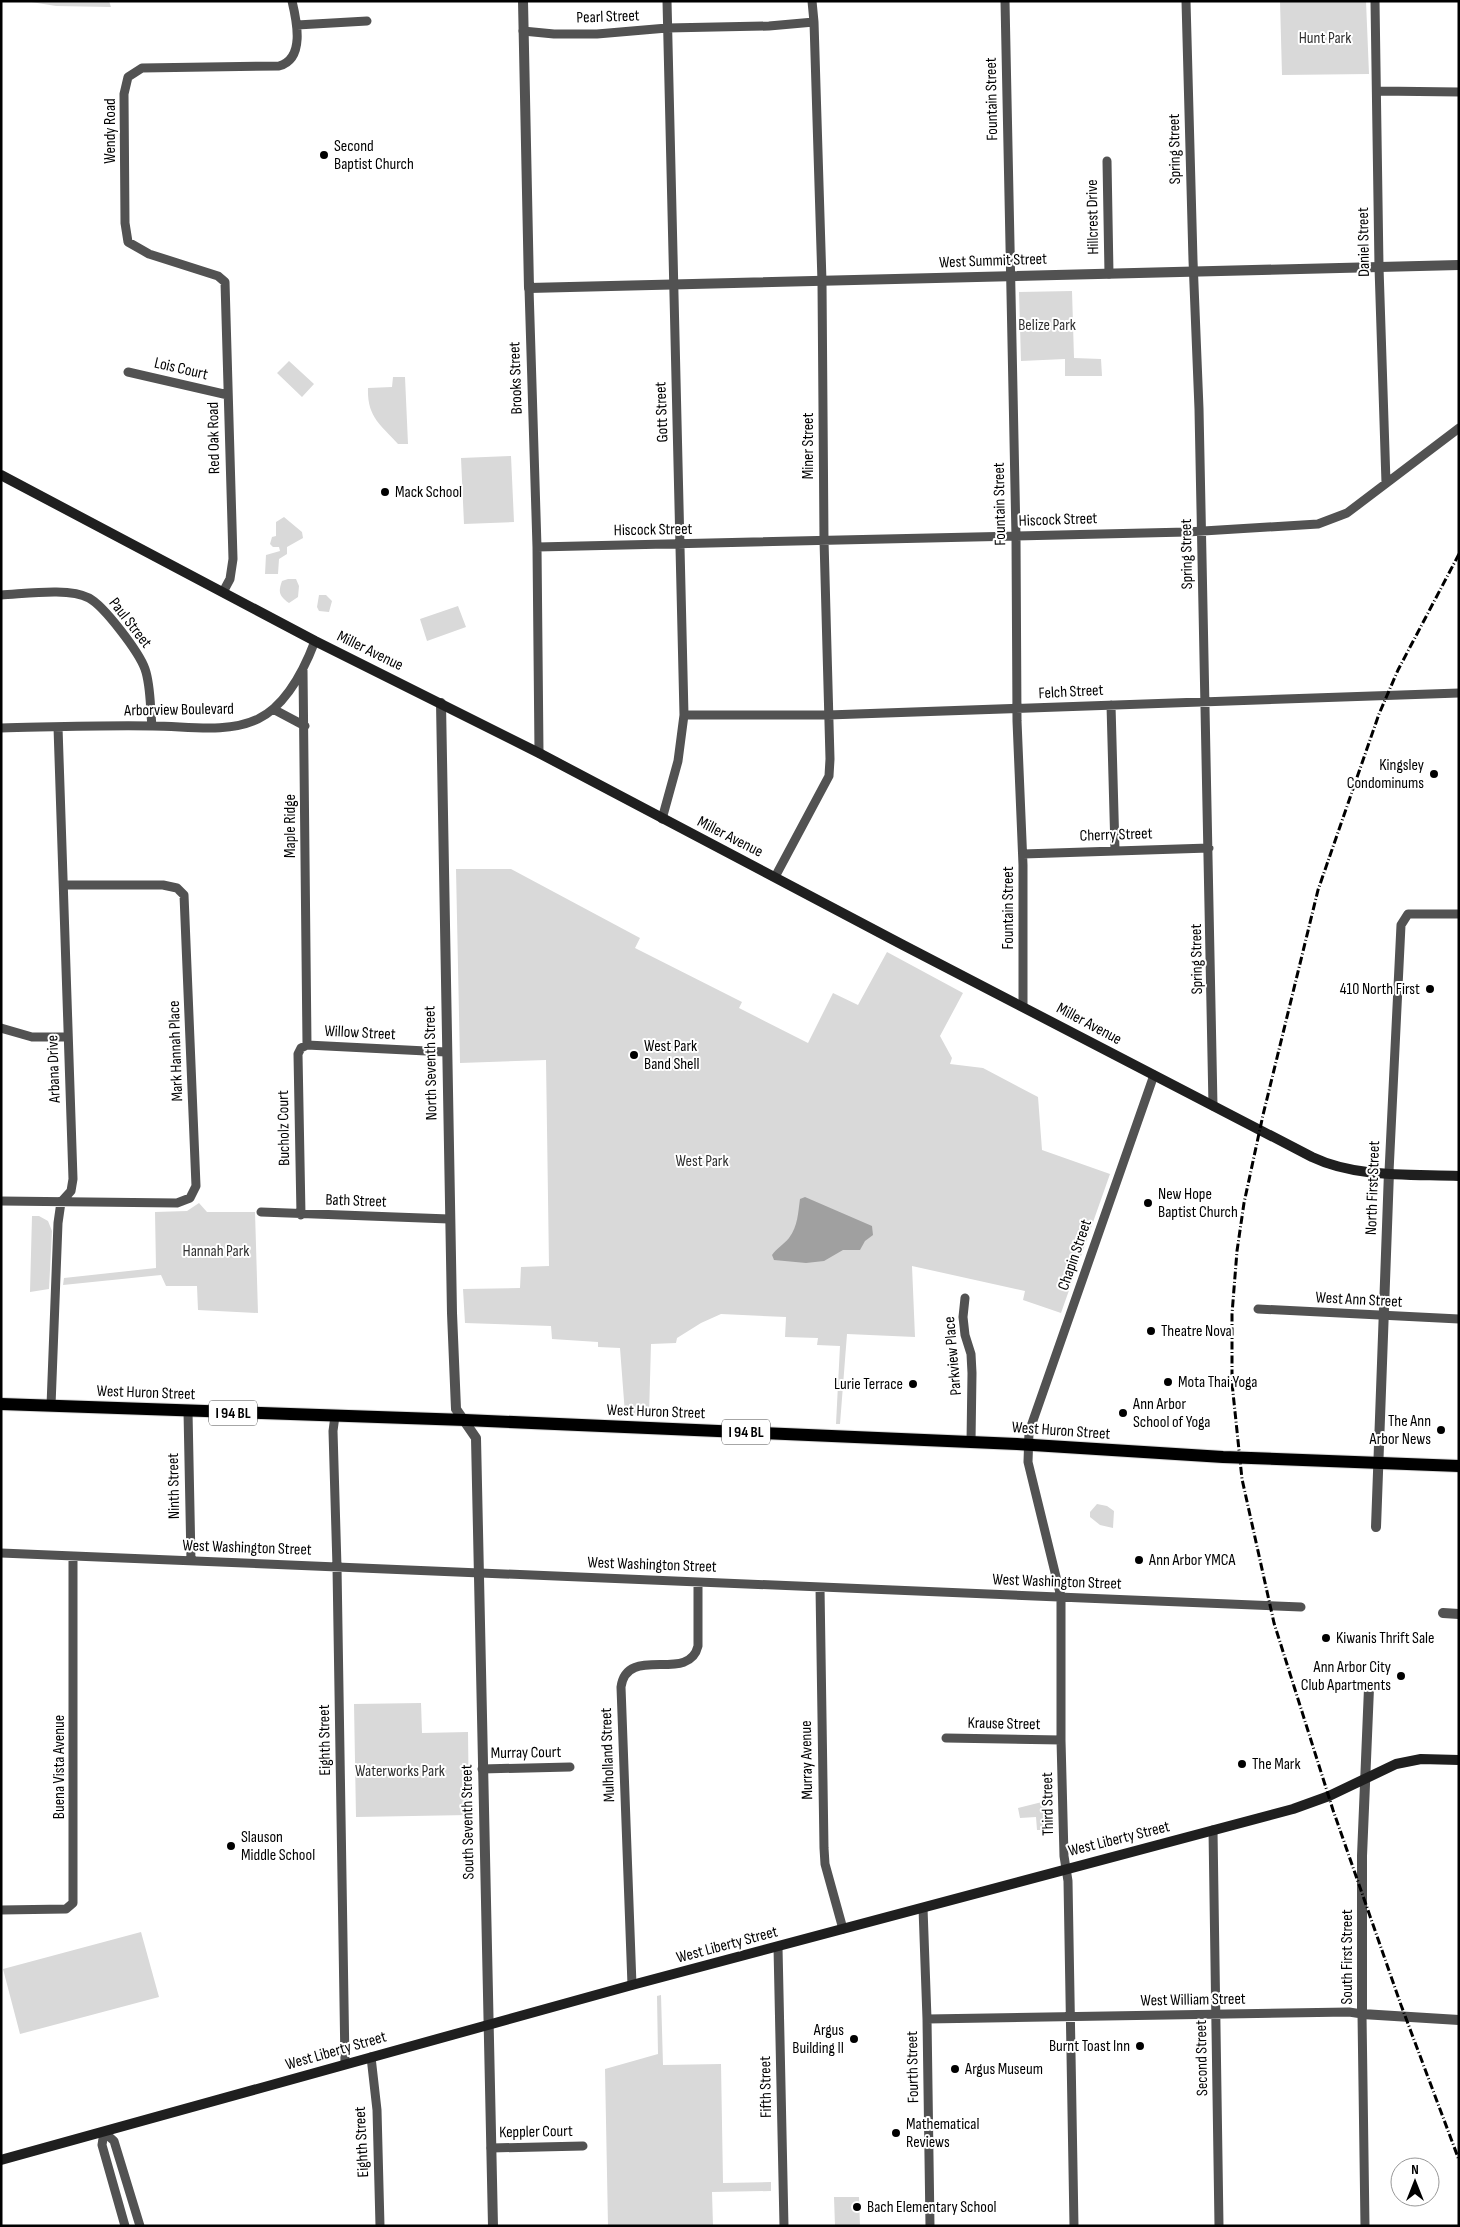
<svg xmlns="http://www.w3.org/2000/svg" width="1460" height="2227" font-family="'Sofia Sans Condensed',sans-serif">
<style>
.green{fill:#d9d9d9}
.water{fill:#a0a0a0}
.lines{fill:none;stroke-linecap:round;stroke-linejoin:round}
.primary-casing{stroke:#dbdbdb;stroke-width:14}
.minor{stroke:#525252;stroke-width:9}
.tertiary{stroke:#525252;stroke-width:10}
.secondary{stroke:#1f1f1f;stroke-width:10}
.primary{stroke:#000;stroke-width:12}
.rail{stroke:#000;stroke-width:3;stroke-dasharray:8 2.5 1 2.5;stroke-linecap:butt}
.poi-dot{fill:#000;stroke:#fff;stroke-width:2}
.labels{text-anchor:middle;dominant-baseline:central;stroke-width:4;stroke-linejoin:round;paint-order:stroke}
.shield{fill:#fff;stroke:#4c4c4c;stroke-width:1}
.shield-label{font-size:15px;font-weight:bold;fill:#000}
.street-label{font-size:16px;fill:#000;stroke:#fff}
.park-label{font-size:16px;fill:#303030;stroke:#fff}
.poi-label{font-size:16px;fill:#000;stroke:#fff;text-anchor:start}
</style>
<rect width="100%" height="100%" fill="#fff"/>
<path class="green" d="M25 1H109L111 7 56 6Z
M1280 1H1366L1369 74 1282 75Z
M1072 291 1074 358 1101 359 1102 376H1065V359L1021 361 1019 292Z
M289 361 314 384 302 397 277 373Z
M393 377H405L408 444H398C380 424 367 417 368 388L392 387Z
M511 456 514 522 464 524 461 458Z
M284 517 302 532 303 538 287 547V554L279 559 278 574H265L266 555 280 551 279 547H273L270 544 272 537 276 536V522Z
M288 579H296L299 586 298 597 289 603C279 596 278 592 282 581Z
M319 595H326L332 601 329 612 319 611 317 607Z
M458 606 466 627 427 641 420 619Z
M456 869H511L640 938 635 948 742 1002 739 1008 808 1043 833 993 858 1005 887 952 963 993 940 1036 952 1058 950 1064 983 1068 1038 1097 1042 1150 1110 1174 1061 1313 1023 1300 1025 1291 912 1266 915 1337 847 1334 840 1424H836L840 1346 817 1345 818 1338 785 1337 786 1317 721 1314 701 1323 677 1338 676 1343 651 1344 649 1416 625 1414 620 1348 598 1347V1342L552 1339 551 1326 465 1323 463 1289 520 1288 521 1267 549 1266 546 1060 460 1063Z
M199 1203 207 1212H255L258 1313 198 1310 197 1286H166L161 1275 63 1285 64 1278 156 1268 155 1212 187 1211Z
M32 1216H39L48 1221 52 1231 49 1289 30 1292Z
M1097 1504 1107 1506 1114 1511 1113 1528 1100 1525 1090 1517V1512Z
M421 1703 422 1733 468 1732 469 1815 356 1817 354 1704Z
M1046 1801 1048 1830H1037L1036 1817 1020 1818 1018 1808Z
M141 1932 159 1997 20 2034 3 1969Z
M661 1995 663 2065 721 2064 723 2183 771 2182V2191L712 2192 713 2226H608L605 2069 658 2054 657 1996Z
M834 2197H859L860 2226H835Z"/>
<path class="water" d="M805 1197 872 1226 873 1235 865 1241 860 1250H843L824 1261 806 1263 774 1260 772 1255C777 1248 784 1244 789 1238 798 1226 798 1213 800 1199Z"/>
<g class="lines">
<defs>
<path id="primary" d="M1 1404 465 1420 1017 1444 1223 1457 1459 1466"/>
</defs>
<use href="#primary" class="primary-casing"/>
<path class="minor" d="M1005 1 1016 537 1017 721 1023 865V1006
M1186 1 1193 260 1199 409 1213 1106
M1375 1 1379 267 1386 483
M297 25 367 21
M523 31 554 34H597L667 28 769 26 814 22
M1378 91 1459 92
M1107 161 1109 274
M529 288 537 547 539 753
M128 372 228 395
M537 547 1187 532 1318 524 1347 513 1459 428
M223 592 230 579 233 559 225 282 218 276 149 254 128 242 125 223 124 94 128 77 142 68 279 66C305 59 297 22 292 1
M1 595C24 594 69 587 89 598 104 606 139 652 145 669 151 686 150 708 152 726
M303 670 307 1045
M1111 705 1115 850
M273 709 305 726
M684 715H828L1459 693
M1 728C52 727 102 725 153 726 187 726 226 734 258 719 287 705 304 670 315 641
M662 819 678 761 684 715 667 1
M1023 854 1209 848
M775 877 829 776 830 759 824 540 822 282 814 22 812 1
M1 1028 32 1037H67
M307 1045 446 1052
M1389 1172 1401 925 1408 914H1459
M1 1201 177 1203 190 1198 196 1186 184 895 177 888 163 885H64
M261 1212 449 1219
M301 1215 298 1054 301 1048 307 1045
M965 1298 963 1317 965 1335 971 1354 972 1373 971 1442
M1258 1309 1459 1319
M51 1406 58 1223 61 1202 71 1191 73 1179 58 727
M188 1411 191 1561
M335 1416 333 1431 337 1567 345 2064
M1 1553 1301 1607
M820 1587 824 1848 825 1864 843 1929
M946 1738 1061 1740
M482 1769 570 1767
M1213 1830 1219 2226
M923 1908 927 2019 930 2226
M1 1910 66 1909 73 1903V1556
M778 1947 784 2226
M632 1985 621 1687C627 1644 689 1684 698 1646V1582
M927 2019 1349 2012 1362 2014 1365 2226
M371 2057 377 2110 380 2226
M104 2132 114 2141 140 2226
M104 2132 102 2145 125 2226
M491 2148 583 2146
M1074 2226 1068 1881 1064 1856 1061 1740V1597L1028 1462 1029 1432 1154 1075"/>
<path class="tertiary" d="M523 1 529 288 1459 265
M441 703 452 1313 456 1409 476 1438 493 2226
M1376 1527 1389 1172
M1443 1613 1459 1614
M1369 1688 1362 1856V2014L1459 2020"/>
<path class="secondary" d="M1 475 315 641 539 753 903 945 1312 1157C1356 1178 1410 1174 1459 1176
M1 2160 632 1985 1293 1809 1329 1796 1396 1764 1421 1759 1459 1760"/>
<use href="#primary" class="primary"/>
<path class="rail" d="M1459 554 1398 670 1379 714 1318 890 1263 1115 1244 1203 1237 1251 1232 1314V1383L1242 1479 1274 1623 1333 1810 1401 2005 1459 2160"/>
</g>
<g class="poi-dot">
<circle cx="324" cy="155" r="5"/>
<circle cx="385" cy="492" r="5"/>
<circle cx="1434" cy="774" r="5"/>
<circle cx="1430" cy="989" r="5"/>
<circle cx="634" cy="1055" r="5"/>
<circle cx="1148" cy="1203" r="5"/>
<circle cx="1151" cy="1331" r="5"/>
<circle cx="1168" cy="1382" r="5"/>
<circle cx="913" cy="1384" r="5"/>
<circle cx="1123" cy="1413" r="5"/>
<circle cx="1441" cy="1430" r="5"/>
<circle cx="1139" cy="1560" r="5"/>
<circle cx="1326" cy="1638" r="5"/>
<circle cx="1401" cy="1676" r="5"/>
<circle cx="1242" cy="1764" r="5"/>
<circle cx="231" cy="1846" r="5"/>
<circle cx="854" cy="2039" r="5"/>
<circle cx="1140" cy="2046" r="5"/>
<circle cx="955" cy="2069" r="5"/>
<circle cx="896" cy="2133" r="5"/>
<circle cx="857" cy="2207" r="5"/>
</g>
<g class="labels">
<g class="shield">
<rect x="209" y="1400.5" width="48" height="25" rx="4"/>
<rect x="722" y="1419.5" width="48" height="25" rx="4"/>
</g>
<g class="shield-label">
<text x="233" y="1413">I 94 BL</text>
<text x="746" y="1432">I 94 BL</text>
</g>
<g class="street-label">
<text transform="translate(608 17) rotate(-2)">Pearl Street</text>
<text transform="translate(992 99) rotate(-91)">Fountain Street</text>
<text transform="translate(110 131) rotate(-90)">Wendy Road</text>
<text transform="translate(1175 149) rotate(-91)">Spring Street</text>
<text transform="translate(1093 217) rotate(-91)">Hillcrest Drive</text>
<text transform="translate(1364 242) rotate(-91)">Daniel Street</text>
<text transform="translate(993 261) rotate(-2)">West Summit Street</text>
<text transform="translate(181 369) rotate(13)">Lois Court</text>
<text transform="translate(516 378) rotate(-92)">Brooks Street</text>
<text transform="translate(662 412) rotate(-92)">Gott Street</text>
<text transform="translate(214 438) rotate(-91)">Red Oak Road</text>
<text transform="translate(808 446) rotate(-90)">Miner Street</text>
<text transform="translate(1000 504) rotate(-91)">Fountain Street</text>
<text transform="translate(1058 520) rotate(-2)">Hiscock Street</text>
<text transform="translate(653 530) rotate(-1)">Hiscock Street</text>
<text transform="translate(1187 554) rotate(-91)">Spring Street</text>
<text transform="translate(130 623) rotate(52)">Paul Street</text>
<text transform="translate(370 651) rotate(26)">Miller Avenue</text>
<text transform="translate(1071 692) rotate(-3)">Felch Street</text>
<text transform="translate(179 710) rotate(-1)">Arborview Boulevard</text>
<text transform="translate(290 826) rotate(-90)">Maple Ridge</text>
<text transform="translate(1116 835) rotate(-2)">Cherry Street</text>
<text transform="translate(730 837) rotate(27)">Miller Avenue</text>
<text transform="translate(1008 908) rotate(-90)">Fountain Street</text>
<text transform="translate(1197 959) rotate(-91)">Spring Street</text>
<text transform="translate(1089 1024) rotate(28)">Miller Avenue</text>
<text transform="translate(360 1033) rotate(3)">Willow Street</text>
<text transform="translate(176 1051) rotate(-92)">Mark Hannah Place</text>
<text transform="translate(431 1063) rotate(-91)">North Seventh Street</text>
<text transform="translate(54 1069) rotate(-92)">Arbana Drive</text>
<text transform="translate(284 1128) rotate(-91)">Bucholz Court</text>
<text transform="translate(1373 1188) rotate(-88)">North First Street</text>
<text transform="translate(356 1201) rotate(2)">Bath Street</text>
<text transform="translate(1075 1255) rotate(-71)">Chapin Street</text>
<text transform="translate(1359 1300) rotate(3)">West Ann Street</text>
<text transform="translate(953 1356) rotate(-95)">Parkview Place</text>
<text transform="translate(146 1393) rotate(2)">West Huron Street</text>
<text transform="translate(656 1412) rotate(2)">West Huron Street</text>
<text transform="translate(1061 1431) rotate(4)">West Huron Street</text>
<text transform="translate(174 1486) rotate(-91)">Ninth Street</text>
<text transform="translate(247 1548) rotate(2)">West Washington Street</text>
<text transform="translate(652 1565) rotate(2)">West Washington Street</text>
<text transform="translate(1057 1582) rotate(2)">West Washington Street</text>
<text transform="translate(1004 1724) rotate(1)">Krause Street</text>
<text transform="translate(325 1740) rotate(-91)">Eighth Street</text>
<text transform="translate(526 1753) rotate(-1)">Murray Court</text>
<text transform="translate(608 1755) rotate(-92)">Mulholland Street</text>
<text transform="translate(807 1760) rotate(-91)">Murray Avenue</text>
<text transform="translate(59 1767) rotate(-90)">Buena Vista Avenue</text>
<text transform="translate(1048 1804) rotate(-91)">Third Street</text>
<text transform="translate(468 1822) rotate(-91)">South Seventh Street</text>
<text transform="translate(1119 1839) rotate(-14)">West Liberty Street</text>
<text transform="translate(727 1945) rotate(-15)">West Liberty Street</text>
<text transform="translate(1347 1957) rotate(-90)">South First Street</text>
<text transform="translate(1193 2000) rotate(-1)">West William Street</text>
<text transform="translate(336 2051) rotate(-16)">West Liberty Street</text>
<text transform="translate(1202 2058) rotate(-91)">Second Street</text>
<text transform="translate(913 2067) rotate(-91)">Fourth Street</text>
<text transform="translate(766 2087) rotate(-91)">Fifth Street</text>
<text transform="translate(536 2132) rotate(-1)">Keppler Court</text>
<text transform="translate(362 2142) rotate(-93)">Eighth Street</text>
</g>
<g class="park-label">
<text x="1325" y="38">Hunt Park</text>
<text x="1047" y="325">Belize Park</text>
<text x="702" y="1161">West Park</text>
<text x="216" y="1251">Hannah Park</text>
<text x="400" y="1771">Waterworks Park</text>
</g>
<g class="poi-label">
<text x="334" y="146">Second<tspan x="334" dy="18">Baptist Church</tspan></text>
<text x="395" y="492">Mack School</text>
<text x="1424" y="765" text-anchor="end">Kingsley<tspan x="1424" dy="18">Condominums</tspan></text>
<text x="1420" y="989" text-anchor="end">410 North First</text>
<text x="644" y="1046">West Park<tspan x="644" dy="18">Band Shell</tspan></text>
<text x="1158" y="1194">New Hope<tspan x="1158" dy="18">Baptist Church</tspan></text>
<text x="1161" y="1331">Theatre Nova</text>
<text x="1178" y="1382">Mota Thai Yoga</text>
<text x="903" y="1384" text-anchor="end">Lurie Terrace</text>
<text x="1133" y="1404">Ann Arbor<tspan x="1133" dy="18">School of Yoga</tspan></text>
<text x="1431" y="1421" text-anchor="end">The Ann<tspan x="1431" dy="18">Arbor News</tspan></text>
<text x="1149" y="1560">Ann Arbor YMCA</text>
<text x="1336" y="1638">Kiwanis Thrift Sale</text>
<text x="1391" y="1667" text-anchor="end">Ann Arbor City<tspan x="1391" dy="18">Club Apartments</tspan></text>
<text x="1252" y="1764">The Mark</text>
<text x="241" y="1837">Slauson<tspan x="241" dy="18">Middle School</tspan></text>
<text x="844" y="2030" text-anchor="end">Argus<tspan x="844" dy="18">Building II</tspan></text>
<text x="1130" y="2046" text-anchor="end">Burnt Toast Inn</text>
<text x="965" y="2069">Argus Museum</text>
<text x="906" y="2124">Mathematical<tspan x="906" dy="18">Reviews</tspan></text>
<text x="867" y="2207">Bach Elementary School</text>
</g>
</g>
<rect width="1460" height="2227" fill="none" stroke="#000000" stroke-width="5"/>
<g transform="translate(1415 2182)"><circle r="24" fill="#ffffff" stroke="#999999"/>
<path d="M0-4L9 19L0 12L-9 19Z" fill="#000000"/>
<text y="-8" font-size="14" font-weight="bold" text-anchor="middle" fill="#000000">N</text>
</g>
</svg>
